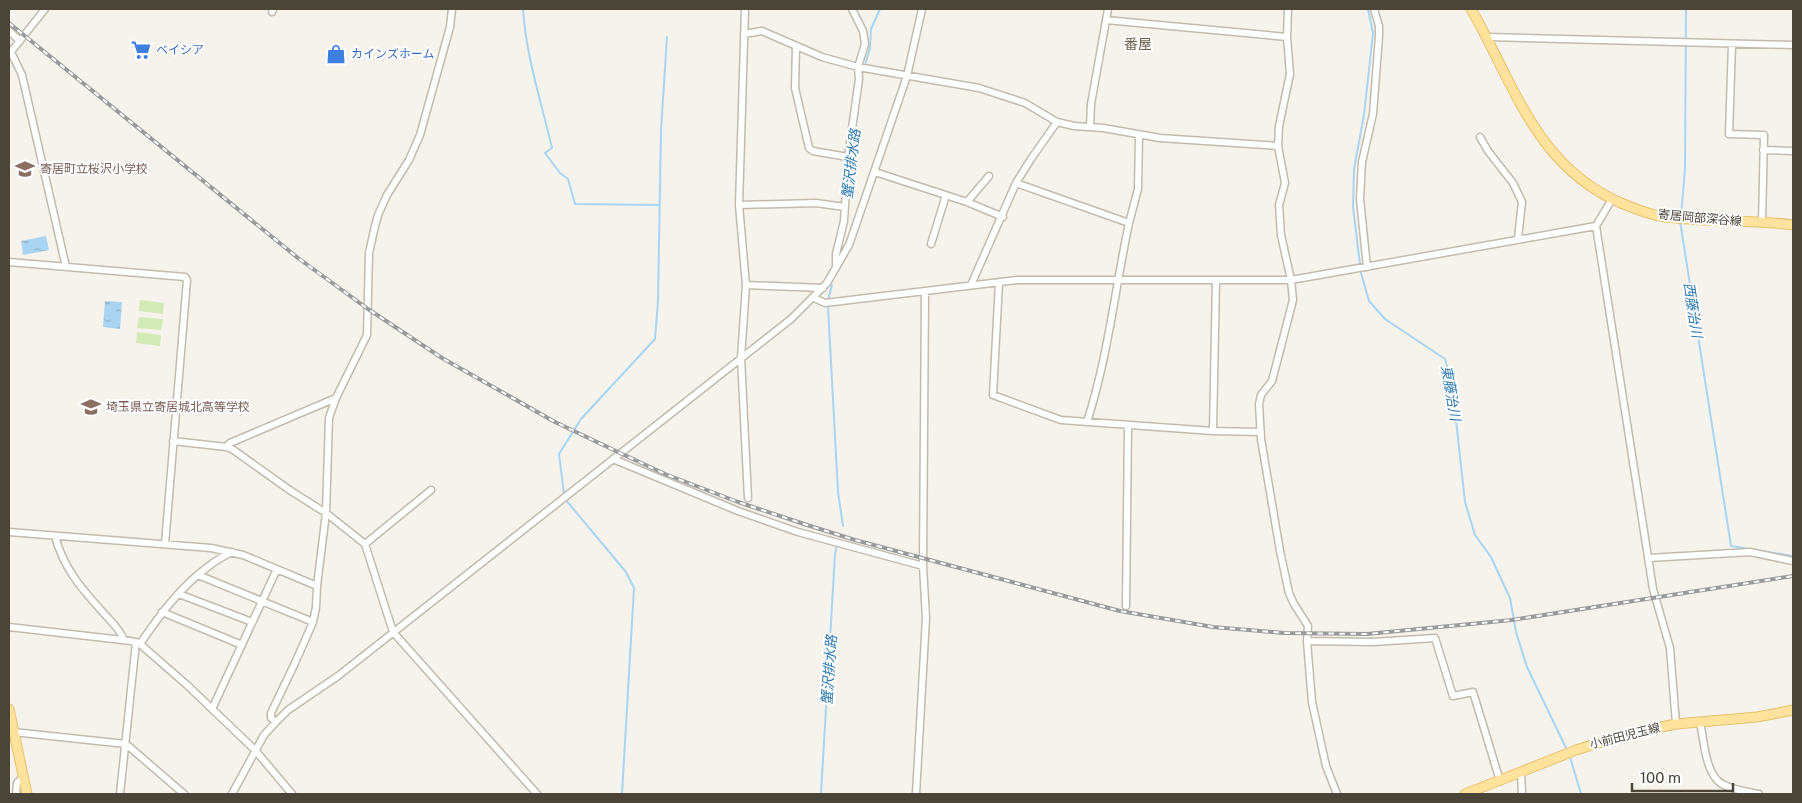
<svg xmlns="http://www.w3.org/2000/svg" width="1802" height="803" font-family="'Public Sans','Noto Sans JP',sans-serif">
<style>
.green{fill:#d2eab5}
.water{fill:url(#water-ripples)}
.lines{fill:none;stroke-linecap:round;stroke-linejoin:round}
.stream{stroke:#a9d4f2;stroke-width:2}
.minor-casing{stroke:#c2bbae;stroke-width:9}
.major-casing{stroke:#e6c16a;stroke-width:11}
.minor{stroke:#fff;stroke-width:6}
.major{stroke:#ffe39c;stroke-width:9}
.rail-casing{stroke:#9a9a9a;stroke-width:4}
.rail{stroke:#fff;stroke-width:2;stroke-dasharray:5.5;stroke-linecap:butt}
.labels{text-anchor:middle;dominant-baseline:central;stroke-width:4;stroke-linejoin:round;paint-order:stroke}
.shop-label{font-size:12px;fill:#366cbe;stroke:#fff;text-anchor:start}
.education-label{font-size:12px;fill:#785e54;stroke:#fff;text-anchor:start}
.street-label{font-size:12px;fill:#4b4439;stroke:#fff}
.neighbourhood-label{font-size:14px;fill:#6e6250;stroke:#fff}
.water-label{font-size:14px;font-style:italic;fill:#2e7ab2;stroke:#fff}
</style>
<defs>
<pattern id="water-ripples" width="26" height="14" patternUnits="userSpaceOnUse" patternTransform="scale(1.25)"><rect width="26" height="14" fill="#a9d4f2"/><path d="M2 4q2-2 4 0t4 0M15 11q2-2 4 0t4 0" fill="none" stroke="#8caec5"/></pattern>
</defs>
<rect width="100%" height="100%" fill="#f6f3ec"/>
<path class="green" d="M140 300 164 303 163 314 139 311Z
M139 317 163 319 161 330 137 328Z
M137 332 161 335 160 346 136 343Z"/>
<path class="water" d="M46 236 49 250 23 255 21 241Z
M105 301 122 302 120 329 103 327Z"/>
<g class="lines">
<path class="stream" d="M523 9C526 56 541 101 552 148L545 153 560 173 568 179 575 204 660 205
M1368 9 1373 33 1364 115 1354 169 1353 207 1361 273 1369 301 1385 319 1445 359 1452 384 1465 502 1475 535 1491 557 1510 598 1516 632 1527 667 1567 750
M865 65 870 48 871 29 880 9
M1681 216 1685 169 1686 9
M1680 221 1731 546 1793 556
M840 254 841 247
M828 300 832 285
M828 307 838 492 843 526
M564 494 559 454 581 419 655 339 658 301 661 130 667 37
M565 499 626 572 634 588 622 794
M1570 757 1581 794
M821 794 835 554 837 545"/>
<defs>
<path id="minor" d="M745 9 739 205 746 285 741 358 748 498
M1288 9 1287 37 1290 74 1279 126 1278 146 1285 183 1279 205 1281 235 1291 280 1293 300 1272 381 1261 395 1259 404 1261 439 1280 551 1289 593 1294 604 1308 626 1307 641 1312 702 1326 766 1337 794
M272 12 273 9
M1106 20 1287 37
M9 31 20 41
M744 34 762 31 822 57 858 67 979 88 1025 103 1057 122 1074 126 1103 128 1160 138 1278 146
M1488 37 1793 45
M1732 44 1729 134 1764 135 1762 223
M796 46 795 88 809 148 813 151 848 157
M11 52 22 75 66 267
M10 53 45 9
M1090 127 1091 104 1108 9
M1480 137 1488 151 1513 183 1522 202 1518 238
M1763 150 1793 151
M875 172 967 202 1003 217
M1016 183 1129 223C1115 289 1108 357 1087 422
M1612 199 1596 226 1653 589 1670 648 1676 724
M967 202 989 176
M739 205 816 203 845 207
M1129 223 1138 189 1139 135
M931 244 946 195
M9 262 185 277 187 280 165 544
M1367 267 1360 199 1362 162 1373 114 1379 36V26L1374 9
M836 268V254L844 221 848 157 859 79 858 67 865 44 863 31 852 9
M999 282 993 395 1061 420 1213 431 1261 432
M746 285 823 288
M971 285 1016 183 1031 159 1057 122
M814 298 825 303 1017 280H1291L1596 226
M1213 431 1216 280
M173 441 226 447 232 449 291 491 326 513 365 544 393 632 537 794
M226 447 230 443 336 398
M613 459 738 511 798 532 923 566
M9 532 211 548 243 555 317 586
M55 536C63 566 79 586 100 609 108 619 119 627 124 640
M365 544 431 490
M1649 558 1750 552 1793 561
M198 575 313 622
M179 594 252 622
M1126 606 1128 425
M162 612 242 645
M9 627 131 641 140 644 187 685 255 750 292 794
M1307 641 1373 642 1435 638 1453 696 1473 692 1500 781
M140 644C159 616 181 586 209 566 216 560 224 556 232 552
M212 709 277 569
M276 722 271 718V713L295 663 313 622 316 607 317 586 326 513 329 418 336 398 367 335 369 253 375 226 378 215 387 195 409 160 420 135 450 27 452 9
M1700 722C1704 740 1705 774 1722 784 1733 790 1747 792 1759 794
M13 732 126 744 184 794
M1521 772 1522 794
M16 794 17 783 22 778
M120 794 136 642
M232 794 264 735 276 722 288 710 338 676 791 319 827 283 849 245 907 76 922 9
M916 794 926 618 923 566 925 291"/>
<path id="major" d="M1471 9C1514 83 1535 166 1621 203 1634 208 1647 214 1660 216 1705 223 1749 219 1793 225
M9 709 27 794
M1465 794 1576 750 1627 734 1676 724 1757 717 1793 710"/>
</defs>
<use href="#minor" class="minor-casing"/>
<use href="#major" class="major-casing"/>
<use href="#minor" class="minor"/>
<use href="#major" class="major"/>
<defs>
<path id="rail" d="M9 23 298 258 368 309 442 358 555 422 620 453 665 474 738 502 807 525 855 540 1120 611 1213 627 1284 633 1367 634 1512 620 1793 576"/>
</defs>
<use href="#rail" class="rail-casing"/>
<use href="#rail" class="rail"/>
</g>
<defs>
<symbol id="supermarket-bare" viewBox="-9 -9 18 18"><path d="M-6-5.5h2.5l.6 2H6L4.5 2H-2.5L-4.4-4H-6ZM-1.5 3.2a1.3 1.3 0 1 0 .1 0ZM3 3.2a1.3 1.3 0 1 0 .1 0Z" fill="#3f7fe0" stroke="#fff" stroke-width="2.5" paint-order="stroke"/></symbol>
<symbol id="shop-bare" viewBox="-9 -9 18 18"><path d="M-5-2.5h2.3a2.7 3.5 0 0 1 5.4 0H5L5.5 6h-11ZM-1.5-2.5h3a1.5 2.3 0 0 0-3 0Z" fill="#3f7fe0" stroke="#fff" stroke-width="2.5" paint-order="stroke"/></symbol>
<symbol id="school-bare" viewBox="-9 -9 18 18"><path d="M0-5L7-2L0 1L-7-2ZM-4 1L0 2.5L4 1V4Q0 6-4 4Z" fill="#8d6e63" stroke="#fff" stroke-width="2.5" paint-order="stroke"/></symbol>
</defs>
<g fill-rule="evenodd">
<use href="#supermarket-bare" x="127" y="36" width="28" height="28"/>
<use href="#shop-bare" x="322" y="40" width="28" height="28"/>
<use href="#school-bare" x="11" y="155" width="28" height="28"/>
<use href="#school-bare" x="77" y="393" width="28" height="28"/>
</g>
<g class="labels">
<g class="shop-label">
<text x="156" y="50">ベイシア</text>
<text x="351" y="54">カインズホーム</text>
</g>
<g class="education-label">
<text x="40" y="169">寄居町立桜沢小学校</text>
<text x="106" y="407">埼玉県立寄居城北高等学校</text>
</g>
<g class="street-label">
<text transform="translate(1700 218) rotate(5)">寄居岡部深谷線</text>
<text transform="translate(1625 736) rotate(-14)">小前田児玉線</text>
</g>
<g class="neighbourhood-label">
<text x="1138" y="44">番屋</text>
</g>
<g class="water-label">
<text transform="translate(851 164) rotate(-83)">蟹沢排水路</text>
<text transform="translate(1693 310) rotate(81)">西藤治川</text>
<text transform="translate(1451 393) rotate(80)">東藤治川</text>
<text transform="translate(829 670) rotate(-86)">蟹沢排水路</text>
</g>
</g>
<rect width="1802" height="803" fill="none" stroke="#4b4439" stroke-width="20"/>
<path d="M1632 783v8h101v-8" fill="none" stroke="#4b4439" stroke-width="2.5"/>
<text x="1640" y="783" font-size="15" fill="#4b4439" stroke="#ffffff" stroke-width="4" paint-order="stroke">100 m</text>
</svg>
